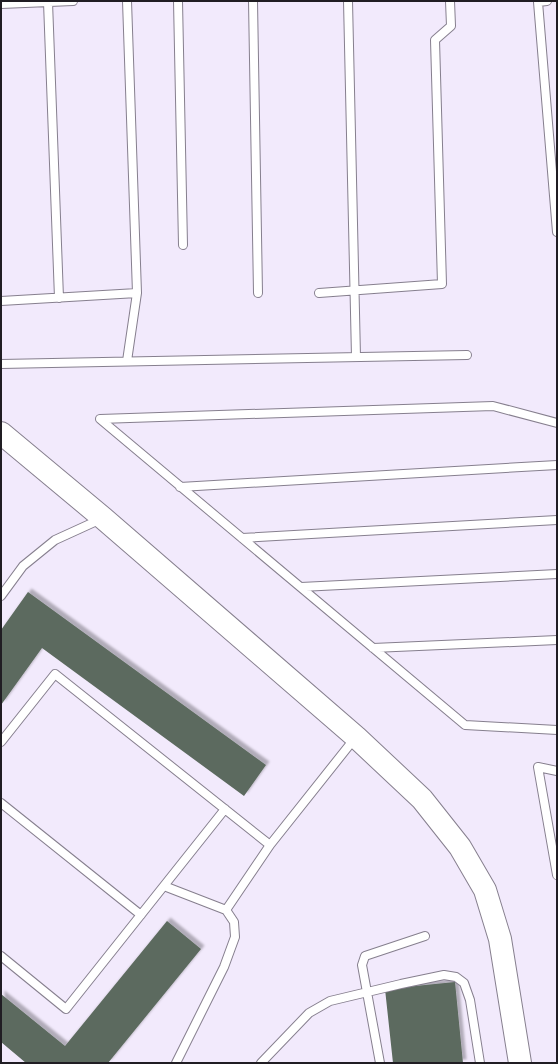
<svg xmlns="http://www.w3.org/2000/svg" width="558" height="1064" font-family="Roboto,sans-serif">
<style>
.building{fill:#5c6a5e;filter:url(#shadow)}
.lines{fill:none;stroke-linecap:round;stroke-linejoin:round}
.lane-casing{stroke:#867f8e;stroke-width:10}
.secondary-casing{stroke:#867f8e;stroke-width:24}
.lane{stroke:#fff;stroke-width:8}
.secondary{stroke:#fff;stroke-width:22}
</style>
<defs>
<filter id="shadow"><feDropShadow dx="3.5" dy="-3.5" stdDeviation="1" flood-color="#0004"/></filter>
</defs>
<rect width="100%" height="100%" fill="#f2eafc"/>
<path class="building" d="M28 592 266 765 244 796 42 648 1 705V630Z
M167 921 201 949 108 1063H26L1 1042V994L65 1046Z
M455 982 463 1063H393L385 989Z"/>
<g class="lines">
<defs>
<path id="lane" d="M127 1 137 293 127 361
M178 1 183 245
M253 1 258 293
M348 1 356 357
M547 1 538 2 557 232
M48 2 59 298
M1 4 73 1
M319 293 442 284 435 40 451 26 450 1
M1 301 137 293
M1 364 467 355
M557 423 493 406 100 419 465 725 557 730
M180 487 557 465
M242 538 557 520
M301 587 557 574
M1 596 23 566 55 540 101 519
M373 648 557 640
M1 742 55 674 270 845
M557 771 538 767 557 875
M1 803 141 915
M164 886 226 910 270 845 355 738
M1 956 66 1009 225 809
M176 1063 224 967 235 937 234 922 226 910
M261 1063 309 1013 330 1001 401 984 444 975 456 977 464 983 470 1000 480 1063
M380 1063 362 965 365 956 425 936"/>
<path id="secondary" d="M1 433 103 518 356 737 422 799 460 847 485 890 500 939 520 1063"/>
</defs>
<use href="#lane" class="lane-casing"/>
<use href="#secondary" class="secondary-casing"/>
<use href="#lane" class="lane"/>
<use href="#secondary" class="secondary"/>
</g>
<rect width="558" height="1064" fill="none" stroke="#201d23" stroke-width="4"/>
</svg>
